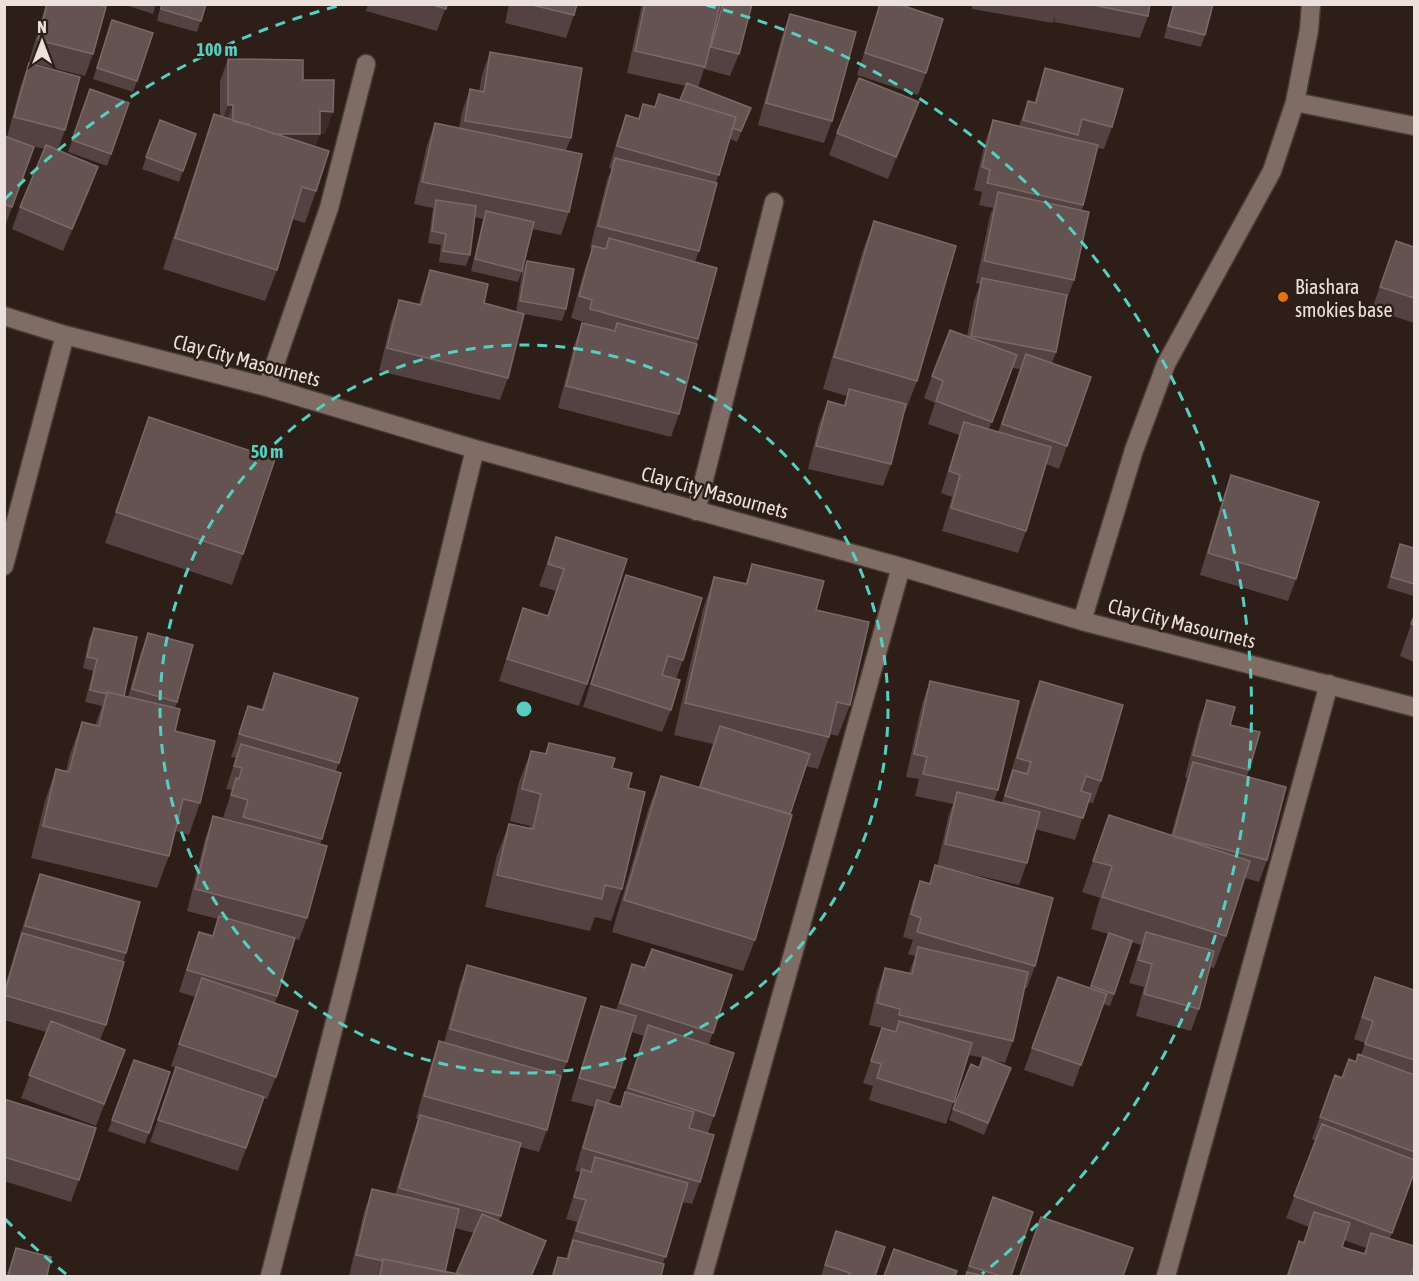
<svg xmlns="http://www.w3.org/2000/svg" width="1419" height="1281" font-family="'Asap Condensed',sans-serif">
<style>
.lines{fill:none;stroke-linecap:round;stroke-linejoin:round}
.minor-casing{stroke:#483c38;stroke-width:21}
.minor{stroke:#7f6d65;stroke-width:18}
.wall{fill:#534241;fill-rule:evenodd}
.shaded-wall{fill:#3d2d29}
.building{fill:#645351;stroke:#796967;stroke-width:1.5}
.ring{fill:none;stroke:#58cec0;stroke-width:3;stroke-dasharray:10 8}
.food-dot{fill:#e8710a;stroke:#2d1f18;stroke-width:2}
.labels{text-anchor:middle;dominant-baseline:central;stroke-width:5;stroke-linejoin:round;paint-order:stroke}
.poi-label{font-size:20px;fill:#ebe0dc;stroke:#2d1f18;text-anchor:start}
.street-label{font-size:20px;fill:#ebe0dc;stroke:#2d1f18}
.centre{fill:#58cec0;stroke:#2d1f18;stroke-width:3}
.ring-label{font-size:18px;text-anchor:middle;font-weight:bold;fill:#58cec0;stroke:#2d1f18;stroke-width:5;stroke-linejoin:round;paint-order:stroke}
</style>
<rect width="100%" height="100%" fill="#2d1f18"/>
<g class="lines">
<defs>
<path id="minor" d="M1295 102 1309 30 1311 4
M4 316 65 335 267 387 475 449 901 567 1082 621 1414 707
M267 387 329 208 366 64
M696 511 774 202
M4 566 65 335
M1082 621 1134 450 1166 364 1272 171 1295 102 1414 126
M270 1276 349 967 475 449
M703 1276 901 567
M1166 1276 1329 684"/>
</defs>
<use href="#minor" class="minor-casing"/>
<use href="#minor" class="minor"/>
</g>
<path class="wall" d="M46 4H98L93 54 85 76 29 62Z
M123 4H156L153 14Z
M161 4H206L197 32 157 21Z
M368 4H447L437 31 366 11Z
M509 4H577L574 15 566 38 505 23Z
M642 4H752L739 54 730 76 704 69 698 88 751 108 737 142 730 139 716 183 699 251 695 262 698 339 679 414 671 437 558 408 574 346 582 323 584 324V322L571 318 585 268 592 249 590 248 607 180 612 169 609 168 618 137 626 115 638 119 643 104 655 107 659 94 680 100 686 86 627 73Z
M880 4 926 73 918 95 857 75Z
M972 4H1150L1148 16 1140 38 1054 22 1055 15 1053 23 972 9Z
M1173 4H1213L1205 35 1201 47 1164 38Z
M790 14 832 121 824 143 758 125 782 36Z
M112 20 137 81 133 92 93 79Z
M490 52 571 138 566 150 569 212 561 235 532 229 522 271 518 282 471 271 483 219 475 217 470 255 466 266 439 262 441 245 428 243 433 208 414 204 427 145 435 123 459 128 462 112 470 89 479 91 482 75Z
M228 59 303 80 325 134H320L315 146 316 191 305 223 292 219 277 270 265 301 163 269 203 146 214 114 220 116V81Z
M29 63 65 130 58 150 90 190 63 251 12 229 20 207 45 149 32 146 34 147 4 229V136L7 137 21 85Z
M1045 68 1112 127 1104 149 1097 148 1082 210 1074 280 1066 302 1056 352 1052 363 1091 377 1059 469 1046 464 1026 531 1018 553 942 531 952 497 941 493 959 435 928 424 935 403 924 398 932 376 967 336 974 301 980 284 976 283 990 215 993 208 979 205 982 192 974 190 985 142 993 120 1019 126 1028 101 1034 103ZM1012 368 1020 369 998 432 989 429Z
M90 89 129 103 107 166 68 152Z
M160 120 196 134 179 182 142 169Z
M911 125 888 179 829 155 837 133Z
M874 221 917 381 905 412H904L891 464 883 486 808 469 819 424 828 401 843 406 847 396 823 389 862 253Z
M1396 241 1414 247V323L1372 309Z
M527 261 566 309 562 321 524 314 508 378 500 400 379 371 391 322 399 300 419 304 422 293 430 270 484 303 516 312 522 272Z
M149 417 243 554 232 585 105 543Z
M1231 475 1296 579 1288 601 1200 575 1223 498Z
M556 537 627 559 587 684 579 706 499 681 523 608 548 616 556 591 539 586Z
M1400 544 1414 548V596L1387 588 1396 556Z
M752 564 816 610 850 705 838 736 830 734 818 769 806 766 790 814 755 940 743 971 612 932 649 807 661 776 699 787 713 744 674 735 703 609 714 577 745 584Z
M626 575 683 660 676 679 671 710 662 732 583 707 618 597Z
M1414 616V662L1400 656Z
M94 628 124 696 128 697 140 655 148 633 177 702 175 708V731L200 803 189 835 175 831 169 856 157 888 31 858 45 801 56 769 66 771 70 754 82 722 95 726 102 706 85 702 93 671 83 668 89 639Z
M274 673 339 763 336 771 322 839 320 844 307 918 299 940 295 939 275 1003 276 1077 267 1099 264 1098 238 1171 150 1142 176 1068 171 1066 195 997 179 992 191 954 199 932 212 936 218 919 187 911 205 839 213 816 240 823V822L223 818 232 790 226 789 236 758 231 757 248 706 261 710Z
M930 681 998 790 994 801 1002 803 1031 704 1040 681 1101 781 1093 803 1088 802 1075 840 1035 829 1027 863 1019 885 953 870 1035 966 1027 988H1025L1013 1041 1005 1063 988 1059 1006 1080 984 1135 949 1120 953 1109 979 1068 983 1058 969 1055 946 1124 869 1100 873 1086 863 1083 882 1028 869 1025 877 990 885 968 909 973 915 956 908 954 913 940 903 937 912 903 920 881 929 884 935 865 937 866 949 814 953 804 915 796 919 779 906 777 922 704Z
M1207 700 1230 725 1249 770 1247 776 1267 860 1259 882 1245 878 1226 936 1214 968 1210 967 1199 1009 1191 1031 1136 1016 1144 987 1129 983 1141 945 1132 942 1110 1006 1103 1004 1073 1087 1024 1070 1058 977 1090 988 1108 934 1091 929 1100 898 1082 892 1109 815 1171 835 1187 778 1185 777 1199 722Z
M549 743 612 768 628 788 622 889 611 921 595 917 590 931 485 907 497 855 509 824 529 828 530 826 510 821 519 782 531 751 545 753Z
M40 874 126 953 106 1025 100 1040 117 1072 96 1126 21 1098 46 1032 4 1020V989L32 896Z
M632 964 645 967 732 975 709 1044 714 1116 708 1133 700 1182 692 1204 682 1202 663 1264 661 1276H551L558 1257 566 1259 577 1222 566 1219 581 1172 575 1171 589 1122 594 1107 571 1101 593 1028 601 1006 616 1010ZM631 1032 644 1036 620 1107 609 1104 615 1088Z
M467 965 567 1062 560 1080 547 1130 539 1152 520 1147 499 1221 538 1263 532 1276H349L364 1212 372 1190 395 1195 412 1137 418 1119 416 1118 431 1064 439 1041 444 1043 459 987ZM455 1228 474 1233 456 1274 445 1272Z
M1375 977 1414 990V1174L1390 1238 1411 1276H1286L1299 1241 1303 1242 1309 1227 1286 1218 1316 1141 1312 1139 1335 1075 1342 1078 1349 1059 1356 1062 1361 1055 1365 1043 1354 1039ZM1344 1240 1366 1248 1364 1253 1342 1247Z
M134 1060 170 1072 145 1144 108 1131Z
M4 1099 79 1180 71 1202 4 1181Z
M993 1197 1011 1276H965Z
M836 1231 875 1276H821Z
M16 1248 47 1276H6Z"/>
<path class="shaded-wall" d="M919 102 911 125 888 179 896 157Z
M228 105H233L225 127H220Z
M320 111 333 112 325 134H320L312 156 249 134Z
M98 167 90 190 63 251 72 229Z
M546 1241 538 1263 532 1276H531Z"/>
<path class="building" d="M47 4H98L106 7 93 54 38 40Z
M162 4H206L201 21 161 9Z
M430 4H447L446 9Z
M528 4H577L574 15Z
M645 4H720L705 67 635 51Z
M723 4H752L739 54 711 47Z
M880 4H898L943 19 926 73 865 53Z
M1088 4H1150L1148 16Z
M1174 4H1213L1205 35 1168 26Z
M790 14 856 32 832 121 766 103Z
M112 20 153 33 137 81 97 68Z
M490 52 582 68 571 138 465 121 470 89 484 92Z
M228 59 303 60V80H334L333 112 320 111V134H275L249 125V124H244L233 121V105H228Z
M29 63 80 77 65 130 14 117Z
M1045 68 1123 89 1112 127 1082 119 1078 135 1023 120 1028 101 1036 103Z
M859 78 919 102 896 157 837 133Z
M687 83 751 108 741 131 733 128 736 117 680 100Z
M90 89 129 103 111 154 72 140Z
M659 94 736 117 719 175 617 146 626 115 639 119 643 104 655 107Z
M214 114 329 151 316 191 302 187 277 270 175 238Z
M160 120 196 134 183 171 146 157Z
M993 120 1098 145 1083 205 987 183 990 170 982 167Z
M435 123 582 154 569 212 422 182Z
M4 136 34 147 12 207 4 204Z
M46 145 98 167 72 229 20 207Z
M615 158 717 183 699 251 598 226Z
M998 192 1089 212 1074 280 984 261Z
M436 200 476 206 470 255 443 251 446 234 432 231Z
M486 211 534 222 522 271 475 259Z
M874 221 956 246 917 381 834 357Z
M609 238 717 268 698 339 590 309 592 300 579 296 593 246 606 249Z
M1396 241 1414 247V298L1380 287Z
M527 261 574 269 566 309 520 301Z
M430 270 488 284 484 303 524 314 508 378 387 348 399 300 421 305Z
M982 278 1067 295 1056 352 971 336Z
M582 323 615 331 617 323 697 344 679 414 566 386Z
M950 330 1017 355 992 422 936 401 943 381 932 376Z
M1026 354 1091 377 1067 446 1002 424Z
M849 389 906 404 891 464 816 446 828 401 845 406Z
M149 417 275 459 243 554 116 512Z
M964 422 1051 447 1026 531 951 508 960 475 949 471Z
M1231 475 1319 502 1296 579 1208 553Z
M556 537 627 559 587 684 507 659 523 608 548 616 564 569 548 564Z
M1400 544 1414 548V584L1391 577Z
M752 564 824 581 816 610 869 622 850 705 837 702 829 737 685 703 714 577 747 584Z
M626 575 702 598 683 660 668 656 662 675 680 680 671 710 591 684Z
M1414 616V625L1411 624Z
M94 628 137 637 124 696 107 692V694L90 690 97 659 87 657Z
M148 633 193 645 177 702 132 689Z
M274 673 358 698 339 763 239 734 248 706 263 710Z
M930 681 1019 701 998 790 923 774 927 757 914 754Z
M1040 681 1123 705 1101 781 1086 776 1081 791 1091 794 1083 818 1005 796 1013 770 1027 774 1031 762 1017 758Z
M107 692 180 709 175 731 215 741 200 803 183 799 169 856 43 826 56 769 69 772 82 722 99 726Z
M1207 700 1235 707 1230 725 1260 732 1249 770 1193 755Z
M720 726 810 754 790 814 700 787Z
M549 743 615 758 612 768 632 773 628 788 645 792 622 889 605 885 602 899 497 875 509 824 533 829 541 794 522 789 531 751 546 754Z
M241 744 341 773 322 839 243 817 248 800 231 795 236 778 239 779 242 768 234 766Z
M1193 762 1286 787 1267 860 1173 836Z
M661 776 792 815 755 940 624 900Z
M957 792 1040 812 1027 863 945 844Z
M1109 815 1250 861 1226 936 1102 897 1112 866 1093 861Z
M213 816 327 846 307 918 195 889Z
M935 865 1053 898 1035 966 917 932 921 918 911 914 920 881 930 884Z
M40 874 140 902 126 953 25 926Z
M219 916 295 938 277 996 187 970 199 932 213 936Z
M1146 932 1214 951 1199 1009 1144 994 1152 964 1138 960Z
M22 933 124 962 106 1025 4 995Z
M1109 933 1132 941 1114 994 1091 986Z
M918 947 1028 972 1013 1041 899 1015 900 1009 877 1003 885 968 912 974Z
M652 949 732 975 713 1033 620 1003 632 964 645 968Z
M467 965 586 998 567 1062 450 1029Z
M1058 977 1107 994 1081 1065 1032 1048Z
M1375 977 1414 990V1060L1365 1044 1373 1021 1362 1017Z
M202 978 298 1011 276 1077 179 1044Z
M601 1006 636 1016 615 1088 579 1078Z
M51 1021 125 1050 104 1104 29 1075Z
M899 1021 972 1043 954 1102 877 1078 881 1064 871 1061 882 1028 896 1032Z
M648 1025 734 1053 714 1116 628 1088Z
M439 1041 561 1076 547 1130 424 1096Z
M1358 1054 1414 1075V1152L1320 1117 1335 1075 1342 1078 1349 1059 1356 1062Z
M983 1057 1011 1068 988 1123 953 1109 971 1064 979 1068Z
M134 1060 170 1072 149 1133 112 1120Z
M176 1067 264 1097 246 1148 158 1120Z
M625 1092 694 1112 689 1128 714 1135 700 1182 583 1148 597 1100 621 1107Z
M4 1099 96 1128 79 1180 4 1157Z
M420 1115 521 1143 501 1216 399 1188Z
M1322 1124 1414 1160V1173L1392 1233 1294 1196Z
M595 1157 688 1183 666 1257 576 1231 586 1200 574 1197 582 1169 591 1172Z
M372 1189 459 1209 445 1272 383 1259V1261L356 1255Z
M993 1197 1033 1212 1011 1276H1001L969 1266Z
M1314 1212 1350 1223 1342 1247 1365 1254 1371 1233 1414 1246V1266L1411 1276H1288L1299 1241 1304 1243Z
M482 1214 546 1241 531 1276H468L456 1274Z
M1041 1217 1133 1248 1123 1276H1020Z
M836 1231 885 1247 875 1276H849L850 1273 825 1265Z
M573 1240 664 1264 661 1276H553L558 1257 568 1259Z
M16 1248 51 1257 47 1276H8Z
M894 1249 957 1271 955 1276H884Z
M383 1259 468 1276H380Z
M967 1272 983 1276H966Z"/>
<g class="ring">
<circle cx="524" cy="709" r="364"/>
<path d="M66 1274A727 727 0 0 1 5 1219M5 199A727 727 0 0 1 342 5M706 5A727 727 0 0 1 982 1274"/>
</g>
<circle class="food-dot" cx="1283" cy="297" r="6"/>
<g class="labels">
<g class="poi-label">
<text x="1295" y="286">Biashara<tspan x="1295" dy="23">smokies base</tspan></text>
</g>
<g class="street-label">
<text transform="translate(247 360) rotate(15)">Clay City Masournets</text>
<text transform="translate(715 492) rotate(15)">Clay City Masournets</text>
<text transform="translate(1182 623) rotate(14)">Clay City Masournets</text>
</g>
</g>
<circle cx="524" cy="709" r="9" class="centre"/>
<g class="ring-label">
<text x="217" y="56">100 m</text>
<text x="267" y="458">50 m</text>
</g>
<rect width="1419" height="1281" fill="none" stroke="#ebe0dc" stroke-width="12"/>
<g transform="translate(42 42)" stroke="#2d1f18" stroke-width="4.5" paint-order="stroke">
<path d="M0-4.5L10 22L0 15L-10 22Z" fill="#ebe0dc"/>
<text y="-9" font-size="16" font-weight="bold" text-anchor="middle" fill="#ebe0dc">N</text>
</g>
</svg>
